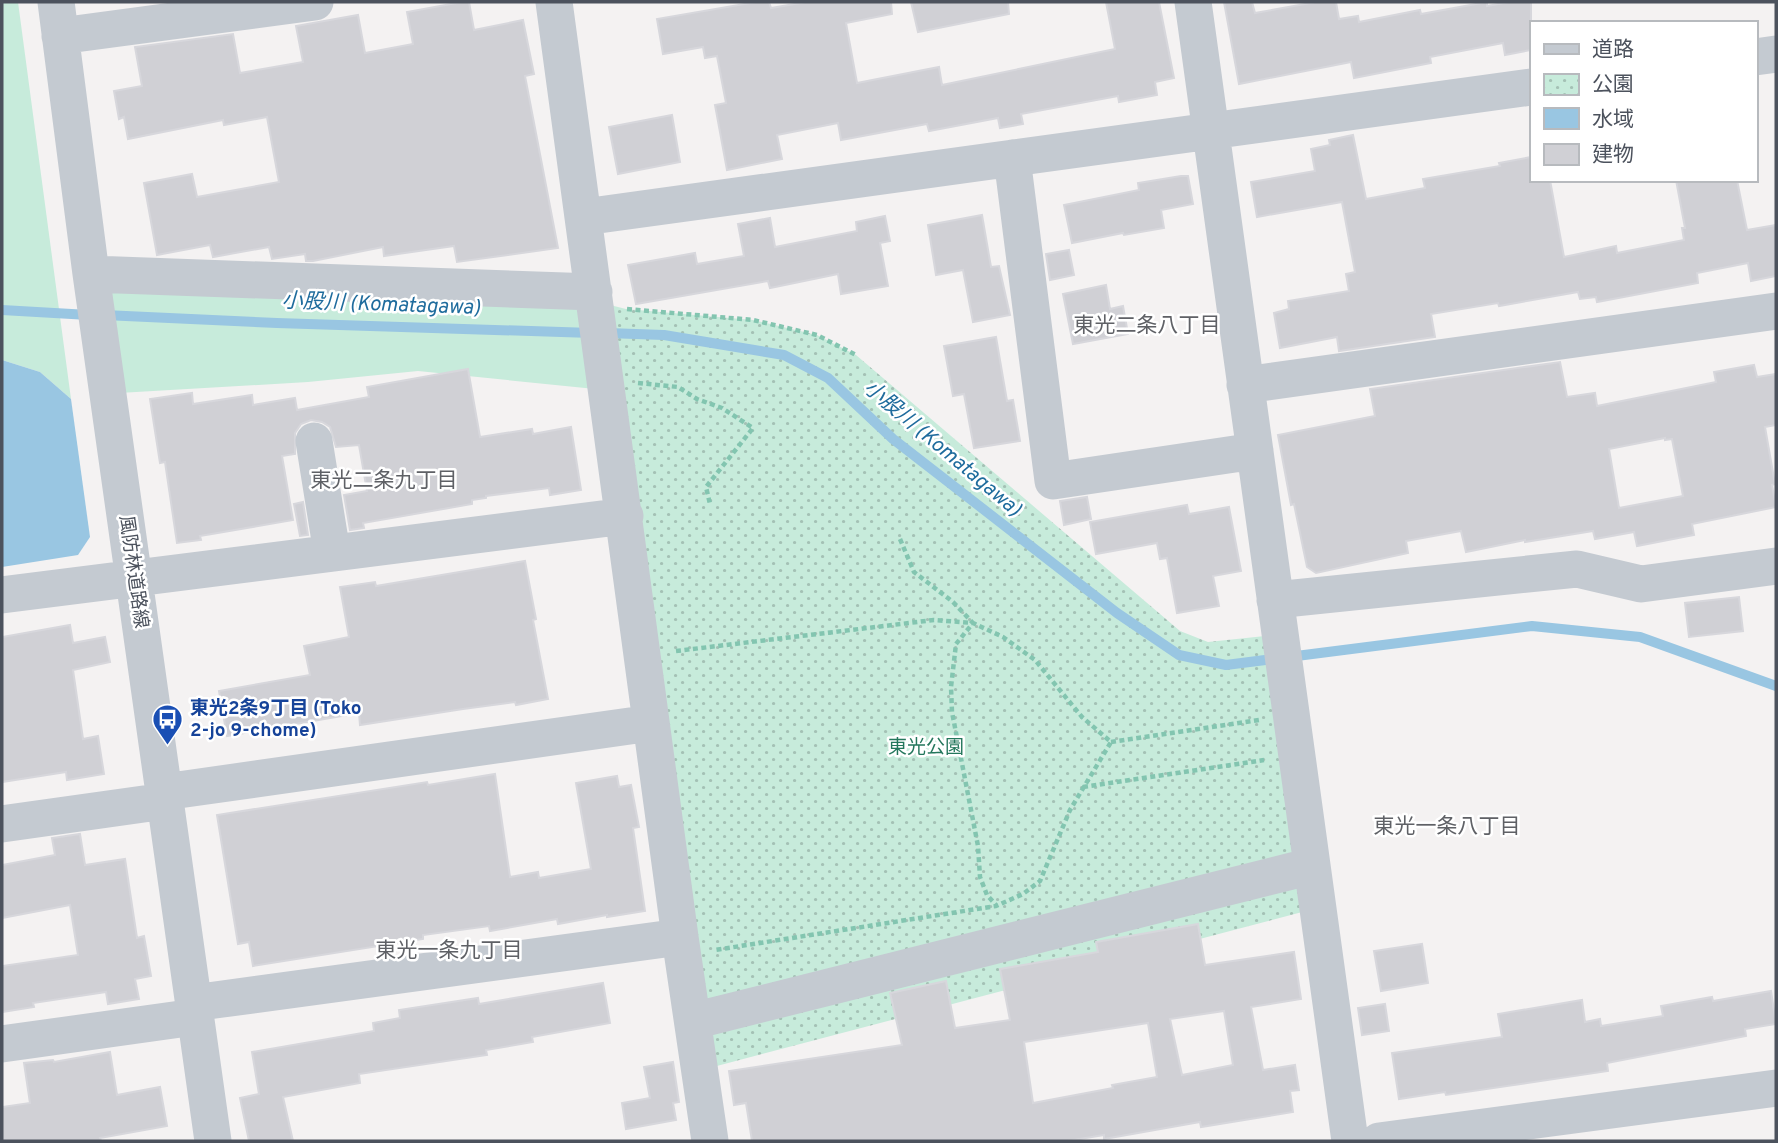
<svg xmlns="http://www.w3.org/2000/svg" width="1778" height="1143" font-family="Overpass,'Noto Sans JP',sans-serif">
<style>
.green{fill:#c7ebdb}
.park{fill:url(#park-dots)}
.water{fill:#99c6e2}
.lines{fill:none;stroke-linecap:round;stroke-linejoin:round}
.stream{stroke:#99c6e2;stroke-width:10}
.building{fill:#d0d0d5;stroke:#d7d7dc;stroke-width:2;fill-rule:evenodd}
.path{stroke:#83c5b0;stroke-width:4.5;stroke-dasharray:5 3.5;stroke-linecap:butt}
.minor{stroke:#c4cad1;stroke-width:37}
.labels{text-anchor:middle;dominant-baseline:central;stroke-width:5;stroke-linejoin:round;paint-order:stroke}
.street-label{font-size:19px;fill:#4c525d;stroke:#fff}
.transit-label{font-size:19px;font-weight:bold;fill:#164399;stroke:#fff;text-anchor:start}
.park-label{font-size:19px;fill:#24775c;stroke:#fff}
.water-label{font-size:21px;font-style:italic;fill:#1f6c9d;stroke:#fff}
.neighbourhood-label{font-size:21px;fill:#5f6166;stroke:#fff}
</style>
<defs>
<pattern id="park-dots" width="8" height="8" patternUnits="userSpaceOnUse" patternTransform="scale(1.75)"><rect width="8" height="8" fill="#c7ebdb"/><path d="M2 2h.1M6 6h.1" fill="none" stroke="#a4c1b5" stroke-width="1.8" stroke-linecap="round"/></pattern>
</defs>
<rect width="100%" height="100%" fill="#f4f2f2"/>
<path class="green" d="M2 2H18L71 399 40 372 2 360Z
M104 290 585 304 595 389 418 371 308 382 119 393Z"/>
<path class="park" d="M610 305 626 309 753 320 817 335 856 355 1180 631 1208 642 1265 636 1306 911 713 1067Z"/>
<path class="water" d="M2 360 40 372 71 399 90 537 78 555 2 567Z"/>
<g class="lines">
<path class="stream" d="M2 310 89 315
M104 315 277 323 592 333
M607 333 664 335 784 355 828 378 893 439 1117 613 1179 655 1226 665 1532 626 1640 637 1776 686"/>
</g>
<path class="building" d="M462 2H469L474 30 523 20 534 74 525 76 558 248 457 262 454 246 384 256 383 247 313 261H306L305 254 272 259 269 247 213 257 210 245 157 255 144 183 192 174 197 197 279 182 267 117 224 125 223 120 128 139 124 117 119 119 114 91 142 86 135 47 233 34 240 73 303 62 296 26 358 15 365 53 413 44 407 12Z
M756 2H769L771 8 806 2H891L892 14 846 23 857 83 939 67 942 85 1115 49 1106 2H1159L1174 78 1155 82 1157 95 1119 102 1118 96 1021 114 1023 124 1000 128 998 118 929 131 927 124 841 140 838 123 777 135 782 159 727 170 715 105 726 103 717 56 705 58 703 47 663 54 657 19Z
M911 2H1008L1009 14 918 32Z
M1224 2H1252L1255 13 1316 2H1336L1339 19 1358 16 1359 22 1420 10 1421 14 1487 2V6L1509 2H1531V50L1505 55 1503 43 1430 57 1431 63 1354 78 1351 62 1239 84Z
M672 115 680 162 618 174 609 127Z
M1353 135 1366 199 1425 188 1423 179 1500 166 1499 163 1531 157V180H1550L1564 257 1616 246 1617 253 1684 240 1682 228H1685L1676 180H1737L1747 230 1776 225V276L1751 281 1748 263 1697 273 1698 283 1597 302 1596 297 1580 299 1578 292 1499 306 1498 303 1431 314 1435 337 1339 351 1337 337 1280 348 1274 313 1289 309 1288 301 1349 291 1346 274 1355 272 1342 202 1257 217 1251 182 1315 171 1311 149 1330 145 1329 140Z
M1181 176H1188L1193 204 1161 210 1164 228 1124 235 1123 233 1072 243 1064 205 1139 190 1138 183Z
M982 215 991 267 999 266 1010 315 973 322 963 270 936 275 928 225Z
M885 216 890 241 880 243 888 286 841 294 838 274 770 288 768 281 636 304 628 265 695 253 697 264 744 256 738 224 770 218 775 247 857 231 856 222Z
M1069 250 1074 275 1050 280 1046 254Z
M1106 285 1110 309 1123 306 1128 334 1073 344 1063 294Z
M996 337 1007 401 1013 400 1020 441 974 448 964 394 953 396 944 346Z
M1560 362 1567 397 1595 393 1597 406 1716 382 1714 372 1754 365 1757 377 1776 374V425L1765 427 1775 484 1772 485 1776 507 1692 524 1694 535 1637 546 1634 532 1595 539 1593 531 1525 542V540L1466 552 1461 531 1406 541 1408 553 1316 573 1307 567 1294 504 1291 505 1278 435 1375 416 1370 389ZM1665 438V440L1672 439 1683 496 1619 508 1609 449Z
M468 369 480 437 532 429 533 434 571 427 581 490 550 495 549 488 486 496V498L472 500V504L363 523 364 528 350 530 344 495 367 491 359 445 336 447 330 427 322 422 311 420 301 424 295 433V454L282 456 293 520 200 536 201 540 177 543 165 462 160 463 150 399 192 393 193 404 252 395 253 405 295 398 297 410 369 397 367 387Z
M1087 497 1091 519 1064 525 1060 501Z
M303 502 308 535 300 536 294 504Z
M1187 505 1189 514 1229 507 1241 571 1213 576 1219 606 1177 613 1167 558 1160 559 1157 543 1096 554 1090 522Z
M525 561 536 619 533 620 548 699 516 705 515 702 463 709 360 725 359 713 227 736 219 691 310 675 304 646 349 637 340 587 375 582 376 586Z
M1739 597 1743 631 1689 637 1685 603Z
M70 625 73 643 105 637 110 662 73 670 83 739 98 736 104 774 67 780 66 772 2 782V637Z
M495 774 510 877 538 872 539 878 591 869 576 783 617 776 619 787 631 785 639 827 633 828 645 911 607 917V915L558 924 557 919 490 931 489 926 423 935V939L253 966 249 942 238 944 217 815 427 782 428 785Z
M80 834 85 865 125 859 137 938 144 936 151 976 135 979 139 999 108 1004 106 992 33 1003 34 1007 2 1012V966L78 955 70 905 2 918V865L55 855 52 838Z
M1198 924 1205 965 1294 952 1301 999 1251 1007 1263 1070 1295 1065 1299 1090 1290 1091 1293 1112 1201 1127 1200 1122 1104 1139V1135L1068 1141H752L746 1103 734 1105 729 1071 902 1045 890 993 946 981 955 1028 1010 1020 1000 969 1098 952 1096 942ZM1224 1011 1233 1065 1182 1075 1170 1019ZM1148 1023 1157 1077 1112 1085 1113 1088 1033 1103 1024 1042Z
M1422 944 1428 983 1381 991 1374 951Z
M603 983 610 1023 532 1037 533 1042 486 1050 487 1055 359 1074 360 1083 283 1097 293 1141H249L240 1098 259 1094 252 1052 374 1031 373 1023 400 1018 399 1010 478 998 479 1004Z
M1771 991 1776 1024 1745 1029 1746 1036 1607 1063 1608 1071 1446 1095 1445 1092 1399 1099 1392 1053 1502 1037 1498 1014 1582 1000 1585 1022 1600 1019 1601 1026 1663 1016 1661 1006 1712 997 1713 1001Z
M1385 1004 1389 1031 1362 1035 1358 1008Z
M110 1052 117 1095 160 1087 167 1126 100 1138 101 1141H2V1107L30 1103 24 1063 53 1060 54 1062Z
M673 1062 679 1102 673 1103 676 1120 626 1129 622 1103 650 1098 644 1067Z"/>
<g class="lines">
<path class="path" d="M627 309 753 320 817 335 856 355
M638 383 678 387 697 399 722 408 753 428 706 487 710 504
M900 539 914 572 953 602 973 623 956 644 951 687 952 712 978 846 980 877 987 895 996 905
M676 651 934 620 973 623 1003 637 1035 660 1082 717 1111 742 1070 810 1040 881 1023 894 996 906 715 950
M1111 742 1259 720
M1083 787 1264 760"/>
<path class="minor" d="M56 2 91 274 213 1141
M554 2 680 937 710 1141
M1193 2 1350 1141
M60 36 315 2
M1755 57 1776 54
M1012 158 1053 481 1255 451
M584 217 1531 87
M91 274 594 292
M1245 385 1776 311
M314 441 332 553
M2 595 625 516
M1275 600 1577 569 1641 584 1776 566
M164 792 651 723
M2 824 165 801
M193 1003 680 937
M693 1021 1312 866
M2 1044 195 1017
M1379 1141 1776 1088"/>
</g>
<defs>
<symbol id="bus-pin" viewBox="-11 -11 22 30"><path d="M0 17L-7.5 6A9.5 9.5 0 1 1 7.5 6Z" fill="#1a4fb4" stroke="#fff"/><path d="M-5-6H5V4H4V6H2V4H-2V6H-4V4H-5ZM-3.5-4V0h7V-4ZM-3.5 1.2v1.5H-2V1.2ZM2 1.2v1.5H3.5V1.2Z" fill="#fff"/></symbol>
</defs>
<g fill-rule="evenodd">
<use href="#bus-pin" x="150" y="702" width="35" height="47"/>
</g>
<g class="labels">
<g class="street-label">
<text transform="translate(133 572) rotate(82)">風防林道路線</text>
</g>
<g class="transit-label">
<text x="190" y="709">東光2条9丁目 (Toko<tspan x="190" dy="22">2-jo 9-chome)</tspan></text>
</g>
<g class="park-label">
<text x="926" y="748">東光公園</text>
</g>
<g class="water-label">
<text transform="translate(381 305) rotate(2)">小股川 (Komatagawa)</text>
<text transform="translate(942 449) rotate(40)">小股川 (Komatagawa)</text>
</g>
<g class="neighbourhood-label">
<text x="1147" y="326">東光二条八丁目</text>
<text x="384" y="481">東光二条九丁目</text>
<text x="1447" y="827">東光一条八丁目</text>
<text x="449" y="951">東光一条九丁目</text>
</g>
</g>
<rect width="1778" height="1143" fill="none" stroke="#4c525d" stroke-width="7"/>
<rect x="1530" y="21" width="228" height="161" fill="#ffffff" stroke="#b7babe" stroke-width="2"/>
<rect x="1544" y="44" width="35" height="10" fill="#c4cad1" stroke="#b7babe" stroke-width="2"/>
<text x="1592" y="56" font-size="21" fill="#4c525d">道路</text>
<rect x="1544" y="74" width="35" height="21" fill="url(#park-dots)" stroke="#b7babe" stroke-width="2"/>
<text x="1592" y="91" font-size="21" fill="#4c525d">公園</text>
<rect x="1544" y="108" width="35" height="21" fill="#99c6e2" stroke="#b7babe" stroke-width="2"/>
<text x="1592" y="126" font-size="21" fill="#4c525d">水域</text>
<rect x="1544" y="144" width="35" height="21" fill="#d0d0d5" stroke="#b7babe" stroke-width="2"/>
<text x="1592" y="161" font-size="21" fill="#4c525d">建物</text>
</svg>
